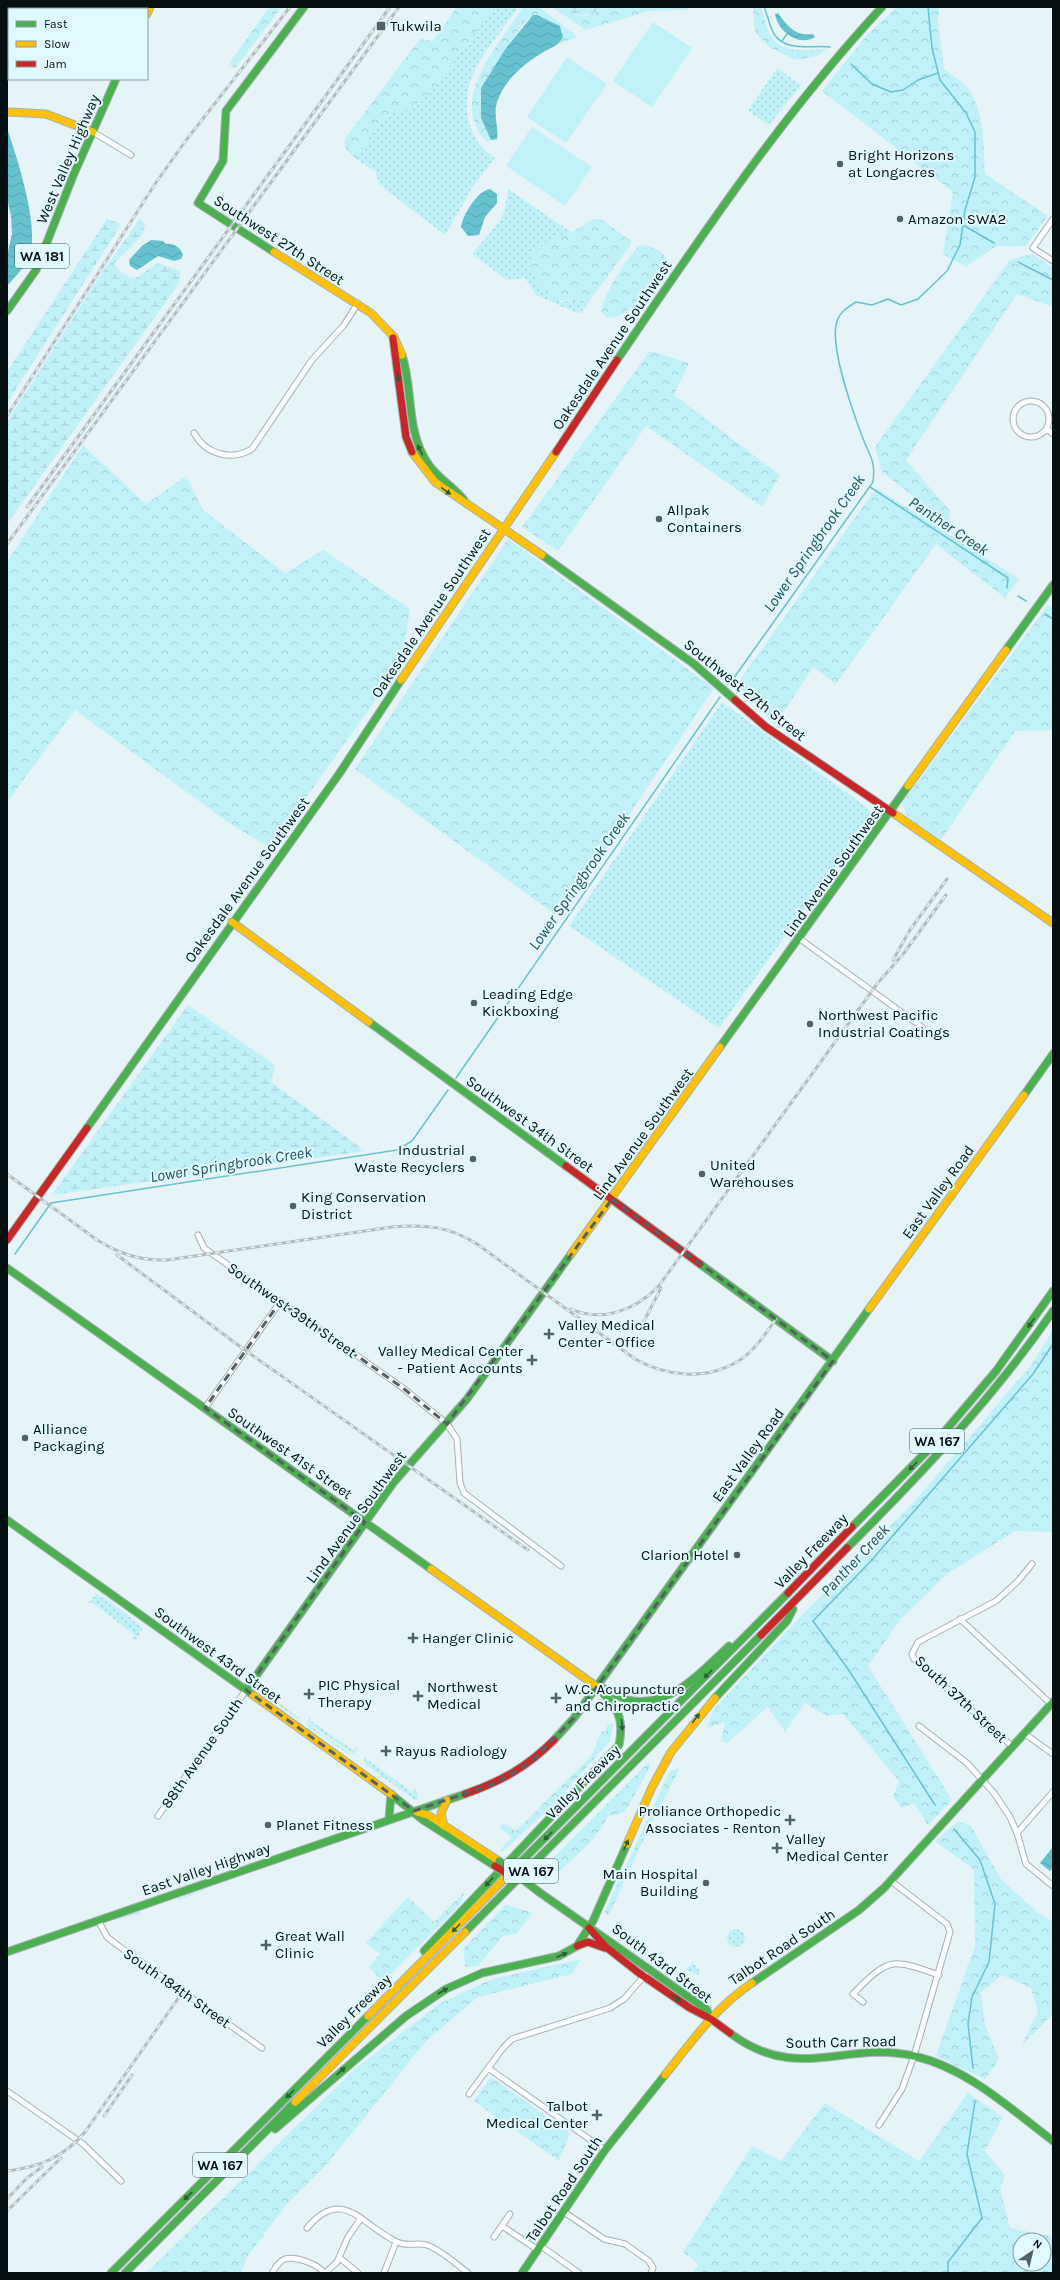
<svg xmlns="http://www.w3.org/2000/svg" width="1060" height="2280" font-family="Karla,sans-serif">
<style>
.grass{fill:url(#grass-dots)}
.forest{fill:url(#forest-crowns);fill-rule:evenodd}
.wetland{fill:url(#wetland-marsh)}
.pitch{fill:#c0f0f8}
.water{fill:url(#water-waves)}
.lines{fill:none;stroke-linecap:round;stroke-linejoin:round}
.stream{stroke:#67c2d0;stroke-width:1.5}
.street-casing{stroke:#a5b1b3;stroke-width:7}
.fast-casing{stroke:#a5b1b3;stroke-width:9}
.slow-casing{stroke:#a5b1b3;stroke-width:9}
.jam-casing{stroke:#a5b1b3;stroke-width:9}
.street{stroke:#fbfdfe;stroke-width:5}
.fast{stroke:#4caf50;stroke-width:7}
.slow{stroke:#ffc107;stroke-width:7}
.jam{stroke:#c62828;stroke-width:7}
.rail-casing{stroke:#b7babc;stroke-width:3}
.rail{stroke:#e0f9fd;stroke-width:1.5;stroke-dasharray:4.5;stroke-linecap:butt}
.fast-bridge-casing{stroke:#a5b1b3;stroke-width:9;stroke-linecap:butt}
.jam-bridge-casing{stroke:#a5b1b3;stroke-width:9;stroke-linecap:butt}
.fast-bridge{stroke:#4caf50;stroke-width:7}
.jam-bridge{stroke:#c62828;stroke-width:7}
.oneway{fill:#296031}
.marked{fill:none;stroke:#546062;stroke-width:3;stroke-dasharray:8 5;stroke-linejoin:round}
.poi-dot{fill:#546062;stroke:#e0f9fd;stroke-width:1.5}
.labels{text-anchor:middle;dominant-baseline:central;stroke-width:4;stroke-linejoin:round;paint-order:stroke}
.shield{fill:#e0f9fd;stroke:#475658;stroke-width:1}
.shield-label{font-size:14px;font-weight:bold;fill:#061012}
.poi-label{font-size:15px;fill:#061012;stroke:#e0f9fd;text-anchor:start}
.street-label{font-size:15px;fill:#061012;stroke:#e0f9fd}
.water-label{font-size:16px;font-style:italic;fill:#1f5159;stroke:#e0f9fd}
</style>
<defs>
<pattern id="grass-dots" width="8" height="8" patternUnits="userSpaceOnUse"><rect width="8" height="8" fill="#c0f0f8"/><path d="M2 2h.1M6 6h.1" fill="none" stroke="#a4cdd4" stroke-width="1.8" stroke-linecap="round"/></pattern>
<pattern id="forest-crowns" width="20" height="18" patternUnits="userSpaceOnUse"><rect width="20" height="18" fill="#c0f0f8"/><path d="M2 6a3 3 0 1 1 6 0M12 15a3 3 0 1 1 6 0" fill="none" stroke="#a4cdd4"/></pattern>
<pattern id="wetland-marsh" width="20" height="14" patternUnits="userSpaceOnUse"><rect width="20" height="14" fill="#c0f0f8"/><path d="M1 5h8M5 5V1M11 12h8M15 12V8" fill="none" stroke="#a4cdd4"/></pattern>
<pattern id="water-waves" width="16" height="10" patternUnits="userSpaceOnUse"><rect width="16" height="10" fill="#67c2d0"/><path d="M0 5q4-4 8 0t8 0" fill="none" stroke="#58a6b2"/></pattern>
</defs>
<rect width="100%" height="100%" fill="#e6f4f7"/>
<path class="grass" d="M494 7H518C505 27 487 47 476 68 460 99 464 139 495 158L472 188 445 235 380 185 375 171 356 159 381 120 388 114 404 111 423 100 434 88Z
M777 68 801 85 769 125 748 111Z
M508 189 571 232 568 234 559 302 591 299 581 313H577L536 295 525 278 507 280 472 254 500 221 505 210Z
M722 702 874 813 719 1028 569 926Z
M98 1592C112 1602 125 1614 139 1624L121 1613Z
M97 1594 143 1628 136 1640 133 1639 135 1635 91 1602 87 1604Z
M259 1689 300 1718 299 1720 265 1696Z
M310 1717V1720L353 1750 356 1747 357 1750 353 1754 307 1722Z
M306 1723 352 1755 348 1754 305 1724Z
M367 1754 365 1758 412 1792 415 1789 417 1791 418 1800H415L366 1765 363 1760Z
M214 1886 177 1901 179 1898Z
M140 1911 142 1913 116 1920 117 1919Z
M727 1938a9 9 0 1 1 18 0a9 9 0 1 1-18 0Z
M692 1961 700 1972 698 1975 684 1969 692 1965Z"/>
<path class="forest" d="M269 7H282L235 68 229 64Z
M457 7H494L434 88 423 100 404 111 388 114 381 120 356 159 346 149 344 142 347 136 420 39 433 41Z
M523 7H539L578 37 560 43 563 31 553 22 537 15 528 19 520 28 481 88V118L491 140 487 142C445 100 501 43 523 7Z
M552 7H561L576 15 585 16 611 7H696L683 10 649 11 585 30Z
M753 7H761C765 16 765 26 770 34 782 56 807 49 827 49L817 56 796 60 769 47 755 32Z
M897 7H939L938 22 944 69C950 74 958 79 964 84 986 107 983 145 985 174L1048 216 1026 246H996L966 267 943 254 953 192 822 91 868 34Z
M594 219H601L631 241V244L591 299C549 303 554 303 529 270L533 253 553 237 568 234Z
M640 245C649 244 664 252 668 260 665 276 615 338 601 311 606 292 625 259 640 245Z
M1032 254 1053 268V307L1017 294 906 460 950 511 949 524 882 472 875 447 1010 260Z
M650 351 689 363 674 395 780 475 762 507 646 426 558 551 522 527Z
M83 445 146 504 186 476 203 510 285 573 323 550 410 609 402 663 270 848 226 821 75 710 7 802V562Z
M876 488 1019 579 1005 598 936 544 836 684 813 667 775 725 737 684Z
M508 539 714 688 560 918 355 769Z
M1048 605 1053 608V730L1015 731 941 840 908 817 902 803Z
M1053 1330V1532L1015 1531 947 1574 900 1620 868 1666 952 1800 928 1825 914 1803 902 1808 893 1797 899 1781 843 1714 827 1716 805 1703 785 1732 768 1707 727 1743 721 1741 725 1722 707 1728 714 1709 804 1613 914 1502 1032 1364Z
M608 1724H613L610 1741 552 1806 502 1852 500 1850 512 1837 499 1828 503 1823 516 1831 592 1755 602 1731 605 1732Z
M649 1762 650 1767 625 1812 608 1816C595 1843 566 1865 543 1885L534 1877Z
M680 1768 645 1836 609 1915 604 1913 670 1771Z
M958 1821 971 1826 1001 1879 1037 1912 1053 1922V2014L1021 2046 1038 2012 1031 1988 1002 1975 981 1992 985 2025 999 2059 985 2079 936 2056 975 1946 974 1870 935 1841Z
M464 1892 461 1904 383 1982 369 1967 380 1954 366 1943 408 1897 434 1922Z
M506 1904 532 1913 516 1934 503 1936 478 1966 465 1967 464 1948Z
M581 1959 572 1974 478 1997 426 2041 327 2164 286 2205 247 2257 241 2273H146L355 2069 439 2004 492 1979Z
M491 2077 570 2133 559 2161 474 2101Z
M968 2093 1003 2117 985 2151 1005 2175 1000 2189 1010 2228 1050 2236 1053 2240V2273H693L699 2264 683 2252 752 2146 781 2161 825 2103 919 2161ZM1020 2240H1044V2264H1020Z"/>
<path class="wetland" d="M561 7H611C593 12 576 22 561 7Z
M107 219 120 224 115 234 7 403V372Z
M140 219 145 224 142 235 114 264 122 273 134 279 158 263 180 271 179 283 7 524V422L99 277Z
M188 1005 275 1065 271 1082 365 1151 52 1195Z"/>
<path class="pitch" d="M653 22 692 48 652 107 613 81Z
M567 57 607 84 566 143 527 117Z
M532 127 592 167 565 206 506 166Z"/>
<path class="water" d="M778 13C787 26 796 37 813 34L815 37C799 47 778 32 775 14Z
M533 15H537L560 26 563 37C558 47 551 47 542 53 522 65 505 80 497 102 493 116 499 127 497 139L491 140 481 118V88L506 48Z
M7 128C17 158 39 224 30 254 26 266 15 277 7 286V256L12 234 11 216 7 198Z
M490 189 497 194V203L485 217 479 235 468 236 461 227C462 216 478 190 490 189Z
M151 240 163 241 166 244C174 243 180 247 183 255L181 259 174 261 158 256 137 270 130 266 129 260 142 246Z
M1053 1847V1868L1050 1871 1040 1863Z"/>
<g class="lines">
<path class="stream" d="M764 7C768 16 769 25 774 34 785 52 812 45 830 47
M782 41 787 34
M851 64 872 84 891 92 903 90 918 80 938 73
M963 225 994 243
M1018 262 1053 280
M870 487 1008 578 1007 588
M1018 596 1026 601
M1045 614 1053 619
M731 682 873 482C876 459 869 456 862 436 853 412 829 345 837 321 840 312 848 307 856 302L872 305 888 299 901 305 918 299 947 271 960 245 965 210 975 177V132L966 113 940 80 932 48 928 7
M456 1078 720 697
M15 1254 51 1203 397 1150 412 1141 448 1090
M935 1805 848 1669 813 1621 870 1562 1033 1374 1053 1344
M954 1829 980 1860 995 1904 989 1962 972 1997 968 2024 973 2068
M948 2273V2262L982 2218 967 2154 975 2101"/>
<defs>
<path id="street" d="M93 132 131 155
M1053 219 1033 248 1053 261
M1013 419a18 18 0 1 1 36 0a18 18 0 1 1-36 0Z
M1047 429 1053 434
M194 433C206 455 232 461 252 449L312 360 344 325 358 303
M800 939 922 1027
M198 1235 204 1248 403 1388 447 1424 457 1439 460 1483 464 1493 561 1566
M205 1408 280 1302
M960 1619 1051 1704
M919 1726 967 1763 994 1793 1010 1817 1017 1833 1026 1864 1053 1886
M1025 1734 1053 1754
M1013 1747 914 1659 912 1654 918 1642 996 1601 1018 1581 1032 1564
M158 1816 246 1690
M1017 1833 1053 1792
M98 1920 107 1937 116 1944 262 2048
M863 2002 853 1994C863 1984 879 1966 893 1964 906 1962 926 1971 939 1975
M488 2068 605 2150
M7 2091 83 2144 121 2181
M469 2094 503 2048 512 2039 610 2008 624 1999 645 1975
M879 2125 902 2089 914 2056 950 1932 947 1924 891 1881
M564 2212 604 2239 625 2244 649 2261 653 2268 651 2273
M502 2226 538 2250
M307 2228C343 2185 362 2226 397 2242 407 2247 418 2242 427 2245 441 2250 456 2264 468 2273
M494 2237 510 2214
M541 2246 579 2273
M340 2258 358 2273
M272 2273C275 2268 279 2261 285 2259 296 2256 318 2264 324 2273
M325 2273 337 2262 348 2237 361 2218
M384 2273 396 2242"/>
<path id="fast" d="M274 252 198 203 223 161 226 111 304 7
M7 311 36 270 73 176 116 79
M402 355C414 392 405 431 429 465 439 479 454 487 464 500
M617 360C700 238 782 115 882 7
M542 555 694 664 735 700
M1006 650 1053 585
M369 1022 566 1166
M720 1047 908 786
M1024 1095 1053 1054
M87 1128 339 774 401 680
M700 1264 833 1361
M7 1268 431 1569
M7 1520 253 1695
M852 1527 935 1443 996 1371 1053 1291
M847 1548C922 1473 993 1398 1053 1311
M602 1688C613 1692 622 1700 633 1701 673 1706 703 1670 729 1646
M246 1690 394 1482 467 1399 571 1254
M715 1698 787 1621 793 1609
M554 1740 574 1718 869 1309
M392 1795 423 1820 495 1866
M389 1819 391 1794
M513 1870 788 1593
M539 1892 707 2010 710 2018
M465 1932 761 1635
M424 1951 619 1745C625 1716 616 1706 596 1686
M7 1952 465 1794
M752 1983 859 1910 884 1888 1053 1702
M730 2033C797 2084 846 2040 914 2056 967 2068 1011 2109 1053 2141
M275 2129 406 2016 446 1989 482 1973 559 1956 577 1946 593 1921 627 1844
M111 2273 368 2016
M125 2273 295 2102
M522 2273 605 2150 665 2075"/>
<path id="slow" d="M147 14 150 7
M7 112 46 114 93 132
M274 252 371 313 394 337 402 355
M412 452 435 482 542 555
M401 680 556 452
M908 786 1006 650
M893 813 1053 923
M232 922 369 1022
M571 1254 720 1047
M869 1309 1024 1095
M431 1569 596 1686
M253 1695 392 1795
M417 1812 428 1815 499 1861
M444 1826 441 1813 447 1800
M627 1844 652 1787 671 1752 715 1698
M368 2016 513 1870
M665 2075C692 2041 716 2007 752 1983
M295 2102 465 1932"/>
<path id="jam" d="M393 338 406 437 412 452
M556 452 617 360
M735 700 766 727 893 813
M566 1166 700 1264
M7 1240 87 1128
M788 1593 852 1527
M761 1635 847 1548
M465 1794C502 1781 527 1767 554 1740
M589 1928 606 1947 639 1973 690 2008 711 2019 730 2033
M577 1946 588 1942 605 1948"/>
</defs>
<use href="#street" class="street-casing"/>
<use href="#fast" class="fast-casing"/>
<use href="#slow" class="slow-casing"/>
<use href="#jam" class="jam-casing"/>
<use href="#street" class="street"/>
<use href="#fast" class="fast"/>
<use href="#slow" class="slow"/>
<use href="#jam" class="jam"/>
<defs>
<path id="rail" d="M7 416 155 184 184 143 290 7
M27 507 390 7
M7 544 399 7
M893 960 910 930 947 879
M7 1174 97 1240
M94 1238C117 1253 139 1261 167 1260L392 1227C424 1224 449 1226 477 1244L635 1359C667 1377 707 1381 740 1360 755 1350 766 1333 776 1319
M117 1255 242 1348 528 1550
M571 1309C602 1323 635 1310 658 1287L877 984 904 953 946 895
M640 1329 661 1288
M104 2116 132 2075
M7 2171C40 2167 64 2157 85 2132L184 1990
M7 2199 27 2178 42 2167
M7 2211 61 2158"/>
</defs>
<use href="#rail" class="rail-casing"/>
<use href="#rail" class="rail"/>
<defs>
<path id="fast-bridge" d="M499 1861 539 1892"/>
<path id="jam-bridge" d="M495 1866 509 1875H516"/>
</defs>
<use href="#fast-bridge" class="fast-bridge-casing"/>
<use href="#jam-bridge" class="jam-bridge-casing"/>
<use href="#fast-bridge" class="fast-bridge"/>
<use href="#jam-bridge" class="jam-bridge"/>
</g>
<defs><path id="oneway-solid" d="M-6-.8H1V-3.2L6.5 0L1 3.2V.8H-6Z"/></defs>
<g class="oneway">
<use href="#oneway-solid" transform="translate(398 376) rotate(83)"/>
<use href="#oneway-solid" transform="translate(420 450) rotate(-116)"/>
<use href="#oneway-solid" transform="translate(446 491) rotate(36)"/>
<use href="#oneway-solid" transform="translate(1031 1323) rotate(125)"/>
<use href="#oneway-solid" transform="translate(913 1466) rotate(135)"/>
<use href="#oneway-solid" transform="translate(708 1674) rotate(135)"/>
<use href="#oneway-solid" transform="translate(696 1718) rotate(-52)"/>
<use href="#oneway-solid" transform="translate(622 1725) rotate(85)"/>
<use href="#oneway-solid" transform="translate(548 1836) rotate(135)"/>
<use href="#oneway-solid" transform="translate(626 1845) rotate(-66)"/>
<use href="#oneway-solid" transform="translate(489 1882) rotate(133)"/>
<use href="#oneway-solid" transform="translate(456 1928) rotate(135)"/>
<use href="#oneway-solid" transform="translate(562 1955) rotate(-23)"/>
<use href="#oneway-solid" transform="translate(443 1991) rotate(-30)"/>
<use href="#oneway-solid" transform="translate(676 1998) rotate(36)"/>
<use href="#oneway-solid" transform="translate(341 2071) rotate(-42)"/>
<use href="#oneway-solid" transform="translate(290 2094) rotate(135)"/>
<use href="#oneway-solid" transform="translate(188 2196) rotate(137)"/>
</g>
<path class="marked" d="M612 1199 833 1361 574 1718 531 1762 496 1783 414 1811 246 1690 365 1522 205 1408 280 1302 403 1388 447 1424Z"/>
<g class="poi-dot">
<rect x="376" y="21" width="10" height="10" rx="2"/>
<circle cx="840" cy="164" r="4"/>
<circle cx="900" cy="219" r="4"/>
<circle cx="659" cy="519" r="4"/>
<circle cx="474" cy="1003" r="4"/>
<circle cx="810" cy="1024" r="4"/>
<circle cx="473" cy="1159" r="4"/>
<circle cx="702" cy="1174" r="4"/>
<circle cx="293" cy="1206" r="4"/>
<path d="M547 1328h4v4h4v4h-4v4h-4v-4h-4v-4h4z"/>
<path d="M530 1354h4v4h4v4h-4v4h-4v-4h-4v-4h4z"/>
<circle cx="25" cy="1438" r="4"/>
<circle cx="737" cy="1555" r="4"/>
<path d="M411 1632h4v4h4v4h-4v4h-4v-4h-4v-4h4z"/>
<path d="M307 1688h4v4h4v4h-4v4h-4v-4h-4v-4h4z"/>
<path d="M416 1690h4v4h4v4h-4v4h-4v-4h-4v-4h4z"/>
<path d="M554 1692h4v4h4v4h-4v4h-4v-4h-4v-4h4z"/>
<path d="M384 1745h4v4h4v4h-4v4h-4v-4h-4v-4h4z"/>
<path d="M788 1814h4v4h4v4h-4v4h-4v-4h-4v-4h4z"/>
<circle cx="268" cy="1825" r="4"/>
<path d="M775 1842h4v4h4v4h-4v4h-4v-4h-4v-4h4z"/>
<circle cx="706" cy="1883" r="4"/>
<path d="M264 1939h4v4h4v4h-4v4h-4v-4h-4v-4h4z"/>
<path d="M595 2109h4v4h4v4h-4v4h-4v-4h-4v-4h4z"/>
</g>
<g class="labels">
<g class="shield">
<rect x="15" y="244" width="54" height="24" rx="3"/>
<rect x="910" y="1429" width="54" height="24" rx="3"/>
<rect x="504" y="1859" width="54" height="24" rx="3"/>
<rect x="193" y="2153" width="54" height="24" rx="3"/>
</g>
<g class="shield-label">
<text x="42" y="256">WA 181</text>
<text x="937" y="1441">WA 167</text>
<text x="531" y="1871">WA 167</text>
<text x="220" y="2165">WA 167</text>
</g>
<g class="poi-label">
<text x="390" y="26">Tukwila</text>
<text x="848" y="155">Bright Horizons<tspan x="848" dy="17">at Longacres</tspan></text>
<text x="908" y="219">Amazon SWA2</text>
<text x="667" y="510">Allpak<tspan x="667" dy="17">Containers</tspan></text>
<text x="482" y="994">Leading Edge<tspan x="482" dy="17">Kickboxing</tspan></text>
<text x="818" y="1015">Northwest Pacific<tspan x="818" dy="17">Industrial Coatings</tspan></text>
<text x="465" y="1150" text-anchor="end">Industrial<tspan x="465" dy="17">Waste Recyclers</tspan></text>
<text x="710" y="1165">United<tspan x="710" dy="17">Warehouses</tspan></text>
<text x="301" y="1197">King Conservation<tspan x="301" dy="17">District</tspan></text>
<text x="558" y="1325">Valley Medical<tspan x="558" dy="17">Center - Office</tspan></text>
<text x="523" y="1351" text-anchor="end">Valley Medical Center<tspan x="523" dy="17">- Patient Accounts</tspan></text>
<text x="33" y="1429">Alliance<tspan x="33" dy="17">Packaging</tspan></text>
<text x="729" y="1555" text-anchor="end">Clarion Hotel</text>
<text x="422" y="1638">Hanger Clinic</text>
<text x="318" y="1685">PIC Physical<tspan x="318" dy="17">Therapy</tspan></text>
<text x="427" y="1687">Northwest<tspan x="427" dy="17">Medical</tspan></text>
<text x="565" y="1689">W.C. Acupuncture<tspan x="565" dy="17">and Chiropractic</tspan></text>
<text x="395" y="1751">Rayus Radiology</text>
<text x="781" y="1811" text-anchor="end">Proliance Orthopedic<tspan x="781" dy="17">Associates - Renton</tspan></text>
<text x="276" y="1825">Planet Fitness</text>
<text x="786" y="1839">Valley<tspan x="786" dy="17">Medical Center</tspan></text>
<text x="698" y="1874" text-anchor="end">Main Hospital<tspan x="698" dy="17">Building</tspan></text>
<text x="275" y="1936">Great Wall<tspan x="275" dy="17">Clinic</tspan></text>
<text x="588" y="2106" text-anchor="end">Talbot<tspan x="588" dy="17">Medical Center</tspan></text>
</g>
<g class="street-label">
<text transform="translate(68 159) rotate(-67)">West Valley Highway</text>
<text transform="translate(279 240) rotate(33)">Southwest 27th Street</text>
<text transform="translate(612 345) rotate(-56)">Oakesdale Avenue Southwest</text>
<text transform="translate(431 613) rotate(-56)">Oakesdale Avenue Southwest</text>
<text transform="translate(745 690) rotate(39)">Southwest 27th Street</text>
<text transform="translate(833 871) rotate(-54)">Lind Avenue Southwest</text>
<text transform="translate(247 880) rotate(-54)">Oakesdale Avenue Southwest</text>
<text transform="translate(530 1124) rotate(36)">Southwest 34th Street</text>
<text transform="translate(643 1134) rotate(-54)">Lind Avenue Southwest</text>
<text transform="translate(938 1192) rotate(-54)">East Valley Road</text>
<text transform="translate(292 1310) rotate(35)">Southwest 39th Street</text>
<text transform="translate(290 1453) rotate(35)">Southwest 41st Street</text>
<text transform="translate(748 1455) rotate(-54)">East Valley Road</text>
<text transform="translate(356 1517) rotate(-54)">Lind Avenue Southwest</text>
<text transform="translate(811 1551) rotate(-46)">Valley Freeway</text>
<text transform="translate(218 1655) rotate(36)">Southwest 43rd Street</text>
<text transform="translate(961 1699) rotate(43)">South 37th Street</text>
<text transform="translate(202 1753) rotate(-55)">88th Avenue South</text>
<text transform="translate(583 1782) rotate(-45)">Valley Freeway</text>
<text transform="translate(206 1869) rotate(-19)">East Valley Highway</text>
<text transform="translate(782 1947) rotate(-34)">Talbot Road South</text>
<text transform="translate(662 1963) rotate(37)">South 43rd Street</text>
<text transform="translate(177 1988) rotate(35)">South 184th Street</text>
<text transform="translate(354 2011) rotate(-45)">Valley Freeway</text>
<text transform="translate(841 2042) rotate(-1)">South Carr Road</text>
<text transform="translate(564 2189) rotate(-56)">Talbot Road South</text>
</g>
<g class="water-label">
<text transform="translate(949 526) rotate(34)">Panther Creek</text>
<text transform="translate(814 543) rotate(-55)">Lower Springbrook Creek</text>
<text transform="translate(579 881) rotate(-55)">Lower Springbrook Creek</text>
<text transform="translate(231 1164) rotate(-9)">Lower Springbrook Creek</text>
<text transform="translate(855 1560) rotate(-47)">Panther Creek</text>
</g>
</g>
<rect width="1060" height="2280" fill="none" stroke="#061012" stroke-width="16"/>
<rect x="8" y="8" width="140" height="72" fill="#e0f9fd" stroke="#899c9f"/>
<rect x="16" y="21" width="20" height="6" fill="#4caf50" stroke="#899c9f"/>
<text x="44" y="28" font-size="12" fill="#061012">Fast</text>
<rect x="16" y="41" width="20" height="6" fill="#ffc107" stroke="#899c9f"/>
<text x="44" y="48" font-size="12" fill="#061012">Slow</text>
<rect x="16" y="61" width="20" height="6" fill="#c62828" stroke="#899c9f"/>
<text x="44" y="68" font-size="12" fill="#061012">Jam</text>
<g transform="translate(1032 2252) rotate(35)"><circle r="19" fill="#e0f9fd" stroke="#899c9f"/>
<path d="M0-3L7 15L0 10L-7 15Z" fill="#546062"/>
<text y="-6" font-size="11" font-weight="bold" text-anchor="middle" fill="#061012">N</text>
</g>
</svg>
